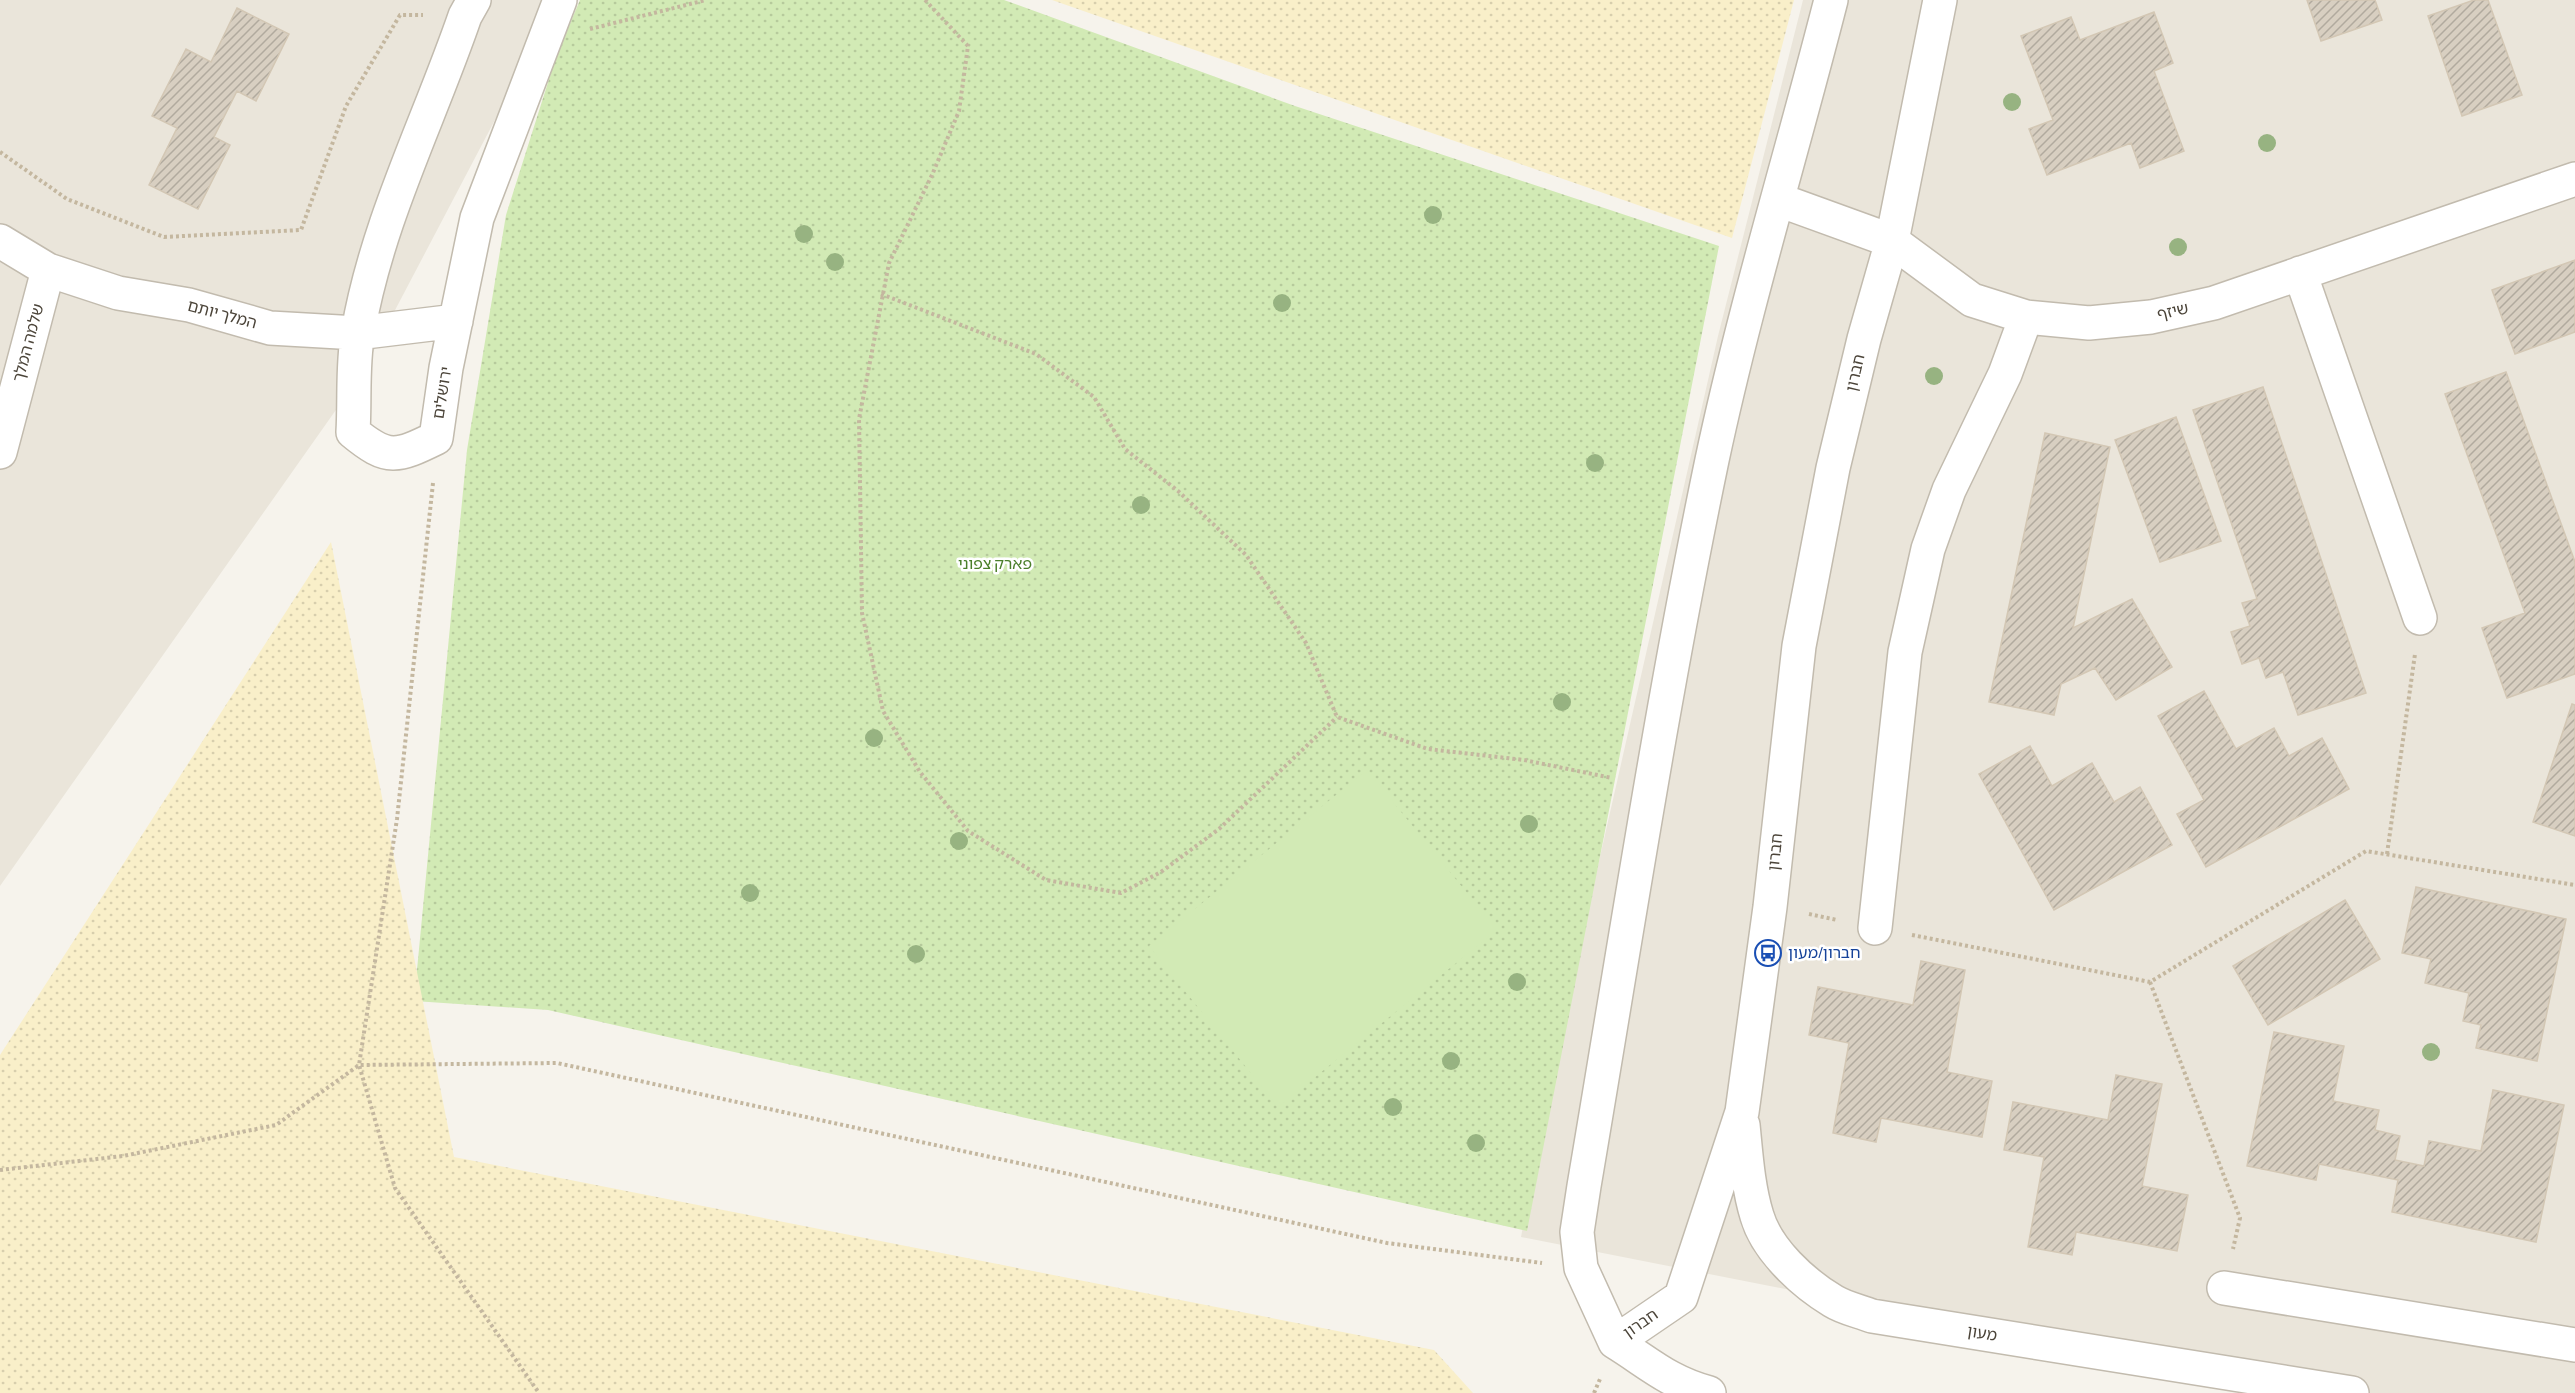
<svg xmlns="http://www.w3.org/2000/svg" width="2575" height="1393" font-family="'Sofia Sans Condensed','Noto Sans Hebrew',sans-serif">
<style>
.residential{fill:#eae5da}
.green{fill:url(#green-dots)}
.sand{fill:url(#sand-dots)}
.pitch{fill:#d2eab5}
.building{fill:url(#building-hatch);stroke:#d3c7b4;stroke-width:1.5}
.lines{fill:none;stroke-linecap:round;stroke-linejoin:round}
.minor-casing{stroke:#c2bbae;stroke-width:36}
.path{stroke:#c4b79f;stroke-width:4;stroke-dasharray:3 3;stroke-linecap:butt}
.minor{stroke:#fff;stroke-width:33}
.tree{fill:#97b381}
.labels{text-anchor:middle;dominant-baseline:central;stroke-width:5;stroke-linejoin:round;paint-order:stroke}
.street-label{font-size:16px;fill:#4b4439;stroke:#fff}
.park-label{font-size:16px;fill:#4a7f2a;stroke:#fff}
.transit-label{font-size:16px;fill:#164399;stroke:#fff;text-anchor:start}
</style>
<defs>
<pattern id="green-dots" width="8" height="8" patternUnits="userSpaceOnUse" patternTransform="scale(1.5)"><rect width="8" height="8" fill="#d2eab5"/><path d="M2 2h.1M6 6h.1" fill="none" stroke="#b6ca9c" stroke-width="1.8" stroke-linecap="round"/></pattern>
<pattern id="sand-dots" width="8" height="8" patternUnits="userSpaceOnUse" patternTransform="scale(1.5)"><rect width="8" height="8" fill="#f9efc9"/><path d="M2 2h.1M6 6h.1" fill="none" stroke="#d7cead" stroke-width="1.8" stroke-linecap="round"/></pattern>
<pattern id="building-hatch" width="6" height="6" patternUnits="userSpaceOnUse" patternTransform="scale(1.5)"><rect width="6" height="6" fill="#d8cfc1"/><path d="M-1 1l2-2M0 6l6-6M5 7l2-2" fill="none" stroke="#b1aa9e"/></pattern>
</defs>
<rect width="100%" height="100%" fill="#f6f3ec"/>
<path class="residential" d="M0 0H558L362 373 0 886Z
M1803 0H2575V1393H2314L1521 1237 1551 1073 1718 336Z"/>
<path class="green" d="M580 0H1004L1295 106 1719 246 1527 1231 548 1010 414 1001 467 450 506 215 557 54Z"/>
<path class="sand" d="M1052 0H1794L1732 238Z
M331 542 454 1157 1434 1350 1473 1393H0V1055Z"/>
<path class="pitch" d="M1367 770 1497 930 1278 1107 1149 946Z"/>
<path class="building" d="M2307 0H2375L2382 20 2321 41Z
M2474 0H2488L2522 95 2462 116 2428 16Z
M237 8 289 34 256 101 237 91 214 137 230 145 198 209 149 185 177 128 152 116 186 49 211 62Z
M2154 12 2173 63 2154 71 2184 151 2140 168 2131 143 2047 175 2029 129 2053 120 2021 36 2071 17 2080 40Z
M2575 260V332L2515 354 2492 290Z
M2506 372 2575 562V674L2507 698 2482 628 2525 613 2445 394Z
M2263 387 2366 693 2298 715 2283 672 2266 678 2259 658 2242 664 2231 632 2250 626 2242 603 2257 599 2193 410Z
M2176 417 2221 541 2160 562 2115 440Z
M2045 433 2110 447 2073 628 2132 599 2172 667 2116 700 2095 668 2061 684 2054 715 1989 702Z
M2204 691 2236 749 2274 728 2289 756 2322 738 2349 789 2206 867 2177 814 2204 800 2158 716Z
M2572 704 2575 705V836L2533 822Z
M2030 746 2052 786 2092 763 2114 802 2140 787 2172 845 2054 910 1979 774Z
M2416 887 2566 919 2537 1061 2476 1048 2481 1025 2463 1021 2469 993 2425 983 2431 959 2402 953Z
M2345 900 2380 959 2268 1025 2233 966Z
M1921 961 1965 970 1947 1072 1992 1081 1982 1137 1881 1118 1876 1142 1833 1133 1849 1043 1809 1035 1818 987 1913 1005Z
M2274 1032 2344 1046 2333 1101 2379 1110 2375 1130 2400 1136 2395 1160 2424 1166 2429 1141 2481 1151 2493 1090 2564 1105 2536 1242 2392 1212 2398 1180 2319 1164 2316 1180 2247 1166Z
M2116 1075 2162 1084 2142 1186 2188 1195 2177 1251 2076 1232 2072 1255 2028 1247 2044 1157 2004 1150 2013 1102 2108 1120Z"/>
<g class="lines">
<defs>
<path id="minor" d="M474 0 465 16C429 121 377 221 358 332 352 364 355 399 353 432 388 461 397 457 436 438L446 368 477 218 560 0
M1779 200 1892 241 1972 300 2026 317 2089 323 2151 317 2214 303 2575 179
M0 241 48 270 118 293 189 305 270 328 357 333 456 321
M2300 273 2420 618
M0 452 48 270
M1875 928 1905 652 1928 549 1949 490 2005 374 2026 317
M1743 1125C1746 1155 1748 1187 1757 1216 1767 1250 1803 1283 1833 1301 1844 1308 1859 1311 1872 1316L2352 1393
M2224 1288 2575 1345
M1615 1342 1681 1297 1742 1112 1770 907 1799 646 1833 468 1864 339 1892 241 1940 0
M1615 1342 1581 1268 1577 1232 1584 1186C1625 944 1662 700 1712 460 1745 305 1792 153 1831 0
M1615 1342C1649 1363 1668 1382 1709 1393"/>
</defs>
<use href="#minor" class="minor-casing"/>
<path class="path" d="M925 0 968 46 959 111 932 175 889 263 859 419 862 613 883 711 920 772 968 831 1046 880 1121 893 1161 872 1219 829 1337 717
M590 29 706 0
M0 152 67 199 164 237 301 230 346 106 400 15H423
M881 294 1036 354 1094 397 1125 449 1178 491 1246 555 1306 643 1337 717 1428 749 1524 760 1612 778
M433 483 397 819 359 1065 395 1188 539 1393
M2387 854 2415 654
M1809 914 1837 920
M1912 935 2150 982 2366 851 2575 885
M2150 982 2240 1218 2233 1249
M0 1170 123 1156 276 1125 359 1065 557 1063 1387 1243 1542 1263
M1594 1393 1600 1379"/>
<use href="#minor" class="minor"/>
</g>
<g class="tree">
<circle cx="2012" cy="102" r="9"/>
<circle cx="2267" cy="143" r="9"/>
<circle cx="1433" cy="215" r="9"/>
<circle cx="804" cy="234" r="9"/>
<circle cx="2178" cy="247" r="9"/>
<circle cx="835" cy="262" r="9"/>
<circle cx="1282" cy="303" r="9"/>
<circle cx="1934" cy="376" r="9"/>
<circle cx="1595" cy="463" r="9"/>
<circle cx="1141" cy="505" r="9"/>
<circle cx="1562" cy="702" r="9"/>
<circle cx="874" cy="738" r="9"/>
<circle cx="1529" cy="824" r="9"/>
<circle cx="959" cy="841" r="9"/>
<circle cx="750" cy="893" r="9"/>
<circle cx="916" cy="954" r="9"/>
<circle cx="1517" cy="982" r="9"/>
<circle cx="2431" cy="1052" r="9"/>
<circle cx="1451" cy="1061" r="9"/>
<circle cx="1393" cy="1107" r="9"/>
<circle cx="1476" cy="1143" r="9"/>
</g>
<defs>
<symbol id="bus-ring" viewBox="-11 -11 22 22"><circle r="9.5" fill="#fff" stroke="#1a4fb4" stroke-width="1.5"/><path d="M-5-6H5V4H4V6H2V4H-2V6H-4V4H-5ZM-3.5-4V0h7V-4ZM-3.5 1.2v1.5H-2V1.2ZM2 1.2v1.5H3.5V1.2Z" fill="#1a4fb4"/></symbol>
</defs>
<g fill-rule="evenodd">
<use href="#bus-ring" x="1753" y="938" width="30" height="30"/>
</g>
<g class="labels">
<g class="street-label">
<text transform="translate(2173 312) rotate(-13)">שיזף</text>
<text transform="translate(222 315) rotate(15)">המלך יותם</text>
<text transform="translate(29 343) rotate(-75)">שלמה המלך</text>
<text transform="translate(1856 373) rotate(-77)">חברון</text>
<text transform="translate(443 393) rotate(-81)">ירושלים</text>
<text transform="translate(1776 852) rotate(-84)">חברון</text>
<text transform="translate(1641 1324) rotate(-35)">חברון</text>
<text transform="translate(1982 1334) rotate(9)">מעון</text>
</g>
<g class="park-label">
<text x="995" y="564">פארק צפוני</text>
</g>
<g class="transit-label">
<text x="1788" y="953">חברון/מעון</text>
</g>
</g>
</svg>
